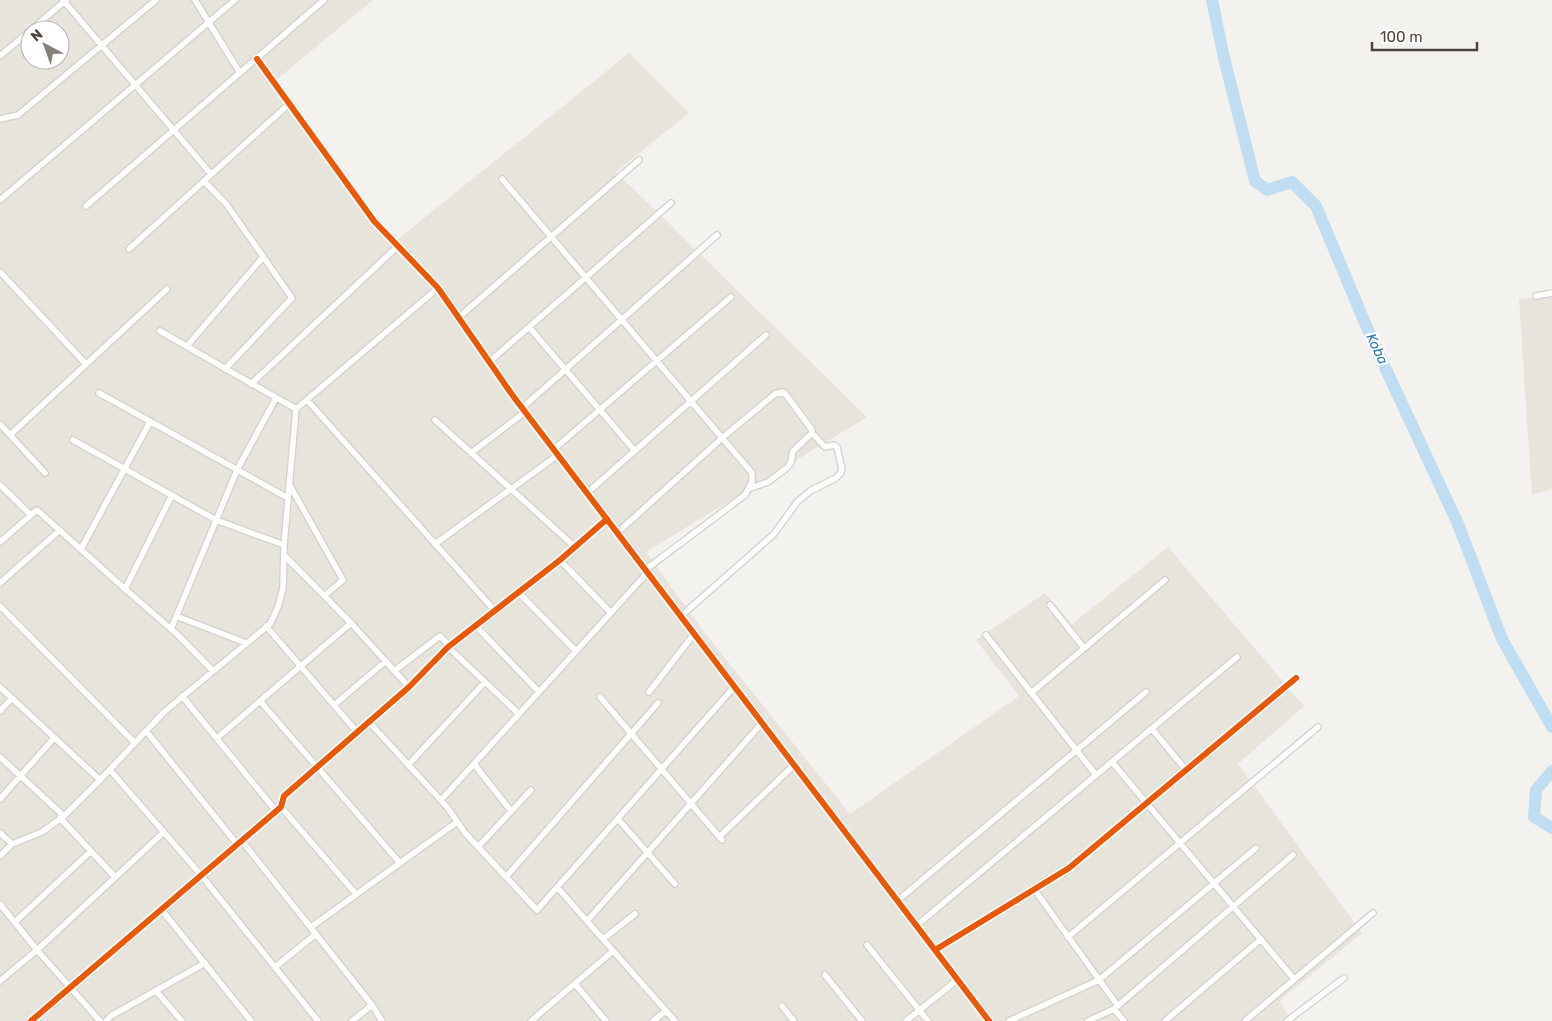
<svg xmlns="http://www.w3.org/2000/svg" width="1552" height="1021" font-family="Rubik,sans-serif">
<style>
.residential{fill:#e7e4dc;fill-rule:evenodd}
.lines{fill:none;stroke-linecap:round;stroke-linejoin:round}
.river{stroke:#c0ddf1;stroke-width:12}
.minor-casing{stroke:#d2d0cb;stroke-width:8}
.minor{stroke:#fdfdfc;stroke-width:5.5}
.cycleway-casing{stroke:#fff;stroke-width:9}
.cycleway{stroke:#e8590c;stroke-width:6}
.labels{text-anchor:middle;dominant-baseline:central;stroke-width:4.5;stroke-linejoin:round;paint-order:stroke}
.water-label{font-size:14px;font-style:italic;fill:#2e7ab2;stroke:#fff}
</style>
<rect width="100%" height="100%" fill="#f4f2ee"/>
<path class="residential" d="M0 0H373L270 85 393 243 629 53 689 113 616 172 867 417 646 552 705 633 850 814 1019 696 976 640 1045 593 1072 624 1168 547 1304 706 1238 764 1362 933 1280 1000 1290 1021H0ZM30 30H60V60H30Z
M1552 295V489L1532 495 1519 299Z"/>
<g class="lines">
<path class="river" d="M1212 0 1224 58 1255 181 1267 190 1292 182 1316 206 1370 335 1458 524 1502 639 1552 727
M1552 771 1536 790 1534 817 1552 828"/>
<defs>
<path id="minor" d="M63 0 211 174
M195 0 240 73
M31 30 66 0
M0 56 30 31
M257 59 374 221 438 288 513 396 989 1021
M0 119 18 115 156 0
M502 179 752 473V482L745 495 645 570
M204 181 227 205 292 298 225 369
M0 200 235 0
M86 206 324 0
M129 249 289 104
M0 272 86 364
M1536 296 1552 293
M458 318 639 160
M529 327 635 451
M160 331 296 409
M187 346 263 257
M489 362 671 203
M251 384 398 246
M99 393 288 498
M307 400 495 611
M522 408 717 235
M435 420 575 547
M0 424 45 473
M10 435 167 289
M73 440 216 520 284 545
M554 449 731 297
M471 453 525 412
M289 484 343 580 324 596
M0 485 31 515
M587 493 766 335
M617 533 722 438 775 394 783 392 787 396 812 430V433L793 451 791 462 788 467 768 482 751 488
M0 542 37 510 125 589 178 635 213 671
M435 544 558 455
M81 549 150 422
M284 555 351 623 409 687
M560 560 611 613
M0 583 60 530
M125 589 172 495
M518 592 576 651
M1050 605 1084 648
M0 606 135 743
M176 616 246 643
M681 616 774 534 797 502 810 491 836 478 840 474 842 469 837 447 834 445 825 447 812 433
M266 626 357 732
M476 626 539 692
M171 629 237 470 276 398
M986 635 1096 775
M448 647 519 714
M394 671 440 636 450 646
M0 687 100 780
M649 692 694 634
M1031 693 1165 580
M182 696 276 811
M600 697 722 840
M260 701 400 863
M334 705 386 661
M0 711 12 698
M369 722 447 807 465 833 537 910 734 687
M1152 729 1186 770
M146 731 237 844
M217 738 351 623
M0 757 64 816
M1112 762 1294 979
M474 764 511 811
M408 765 485 682
M110 770 201 875 318 1021
M0 799 54 738
M441 800 647 573
M281 807 356 894
M60 818 115 877
M618 819 675 884
M0 833 12 844
M719 837 794 765
M242 841 372 1005 382 1021
M478 847 531 790
M0 856 12 844 42 832 64 816 100 780 164 712 270 624 278 607 283 588 284 545 296 409 438 288
M506 877 658 703
M557 887 675 1021
M1034 889 1118 1006
M897 901 1146 692
M0 904 37 950 100 1021
M161 909 251 1021
M587 921 762 723
M15 922 91 851
M916 926 1237 657
M311 927 457 822
M1068 937 1318 727
M603 939 635 914
M867 945 928 1021
M935 950 1069 868 1296 678
M275 967 316 934
M825 975 862 1021
M0 981 37 950 164 832
M575 984 606 1021
M156 991 182 1021
M782 1006 794 1021
M1114 1009 1124 1021
M31 1021 281 807 284 796 409 687 448 647 560 560 607 519
M106 1021 111 1016 205 963
M352 1021 372 1005
M531 1021 613 951
M653 1021 666 1011
M906 1021 957 980
M1009 1021 1099 980 1256 848
M1088 1021 1114 1009 1293 855
M1165 1021 1261 939
M1245 1021 1373 913
M1287 1021 1344 978"/>
</defs>
<use href="#minor" class="minor-casing"/>
<use href="#minor" class="minor"/>
<defs>
<path id="cycleway" d="M257 59 374 221 438 288 513 396 989 1021
M935 950 1069 868 1296 678
M31 1021 281 807 284 796 409 687 448 647 560 560 607 519"/>
</defs>
<use href="#cycleway" class="cycleway-casing"/>
<use href="#cycleway" class="cycleway"/>
</g>
<g class="labels">
<g class="water-label">
<text transform="translate(1377 349) rotate(65)">Koba</text>
</g>
</g>
<g transform="translate(45 45) rotate(319)"><circle r="24" fill="#ffffff" stroke="#b7b4b0"/>
<path d="M0-4L9 19L0 12L-9 19Z" fill="#868178"/>
<text y="-8" font-size="14" font-weight="bold" text-anchor="middle" fill="#4b4439">N</text>
</g>
<path d="M1372 42v8h105v-8" fill="none" stroke="#4b4439" stroke-width="2.5"/>
<text x="1380" y="42" font-size="15" fill="#4b4439" stroke="#ffffff" stroke-width="4" paint-order="stroke">100 m</text>
</svg>
